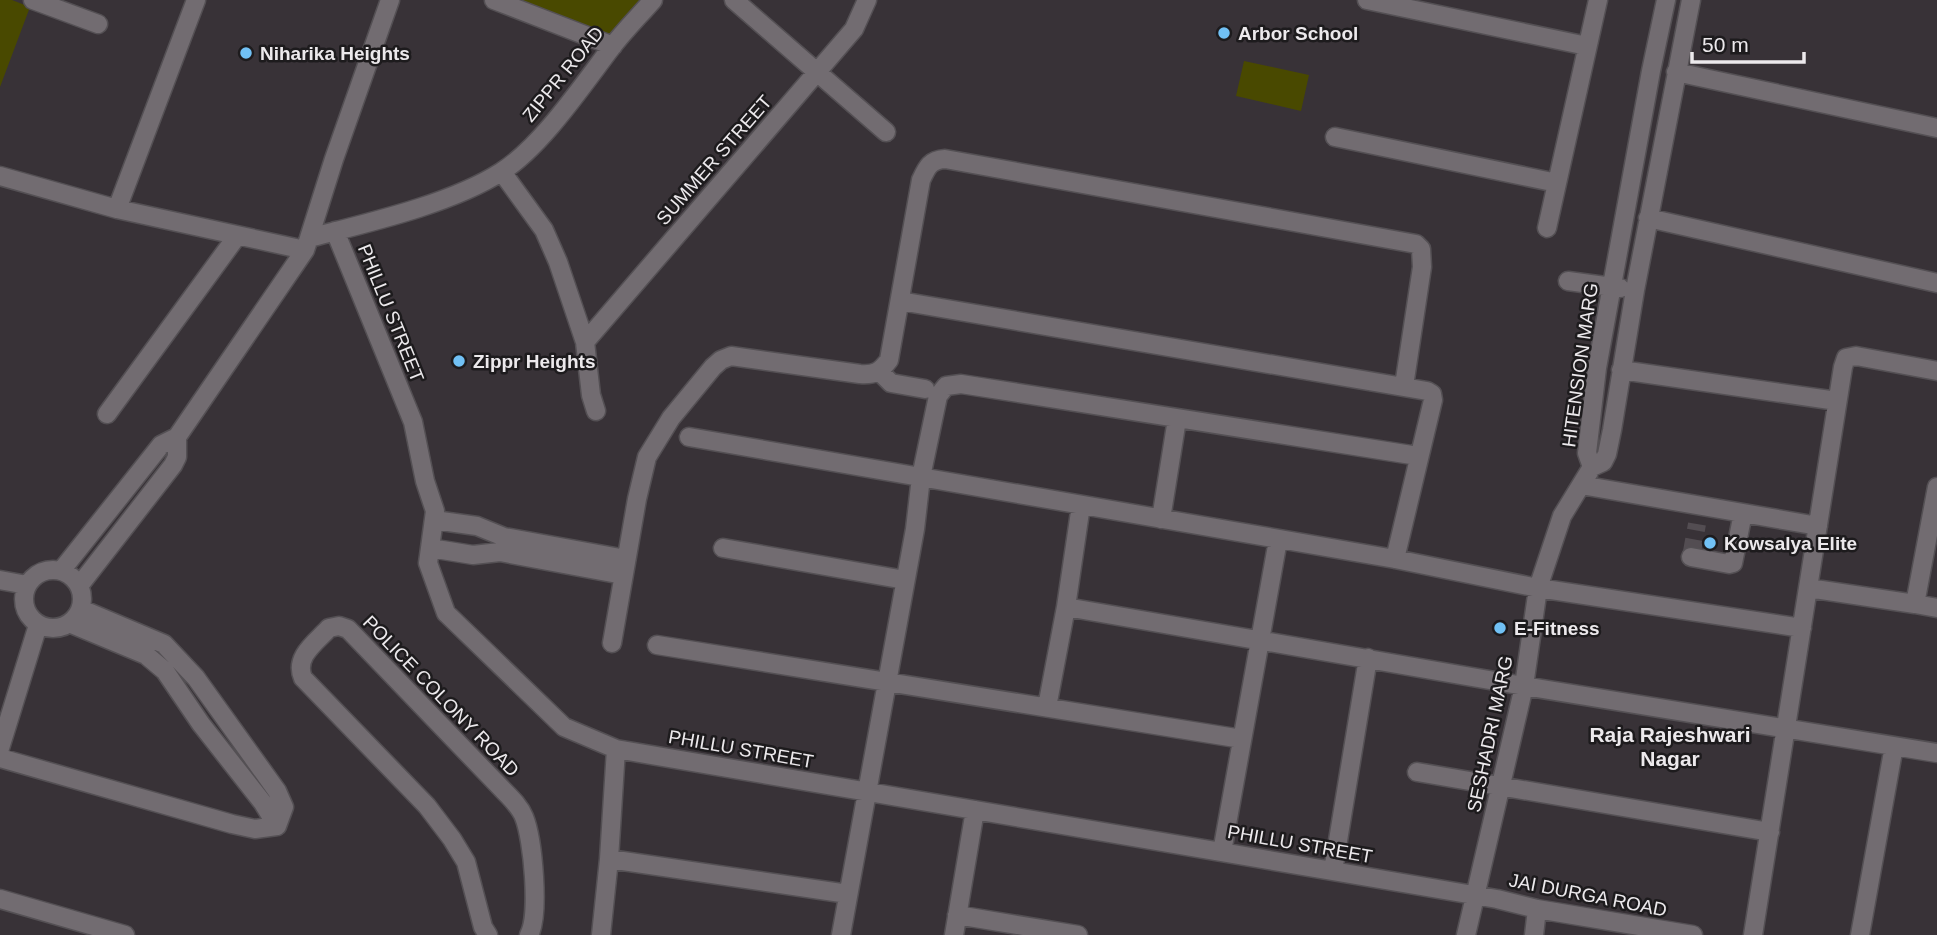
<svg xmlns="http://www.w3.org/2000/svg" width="1937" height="935" font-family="Arial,sans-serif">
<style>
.green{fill:#494900}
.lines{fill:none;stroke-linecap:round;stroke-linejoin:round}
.minor-tunnel{stroke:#534d52;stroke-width:18;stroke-dasharray:18 9;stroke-linecap:butt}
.minor-casing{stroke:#545054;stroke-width:21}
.minor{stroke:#726c71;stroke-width:18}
.poi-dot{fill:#71c1f5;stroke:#1d1b1d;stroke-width:2.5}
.labels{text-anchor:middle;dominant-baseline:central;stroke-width:5;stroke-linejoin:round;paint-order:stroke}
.poi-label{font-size:19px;font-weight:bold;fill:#ece9ec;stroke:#1d1b1d;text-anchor:start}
.street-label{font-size:19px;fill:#ece9ec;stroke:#1d1b1d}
.neighbourhood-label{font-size:21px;font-weight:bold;fill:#ece9ec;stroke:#1d1b1d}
</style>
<rect width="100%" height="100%" fill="#383237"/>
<path class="green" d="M0 0H12L30 7 0 87Z
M514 0H645L612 39Z
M1244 61 1309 75 1301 111 1236 96Z"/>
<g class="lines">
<path class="minor-tunnel" d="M1691 557 1697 524"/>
<defs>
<path id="minor" d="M33 0 98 24
M494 0 613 46
M734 0 886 132
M1367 0 1587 46
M1676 72 1937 128
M1335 137 1557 183
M502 172 544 230 558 262 585 342 591 395 596 411
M0 176 117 209 305 250 309 238C367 223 451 204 501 172 541 147 582 86 611 48 624 31 639 16 653 0
M117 209 196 0
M1648 218 1937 283
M1547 228 1598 0
M335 231 413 422 425 481 435 511 428 563 446 613 564 727 616 749 1497 899 1537 909 1693 935
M309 238 334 159 390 0
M1568 281 1620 288
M900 301 1427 391 1432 394 1433 400 1395 559
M585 342 854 29 867 0
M1621 370 1837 401
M880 372 891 383 925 389
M107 414 237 236
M689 437 1395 559 1538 588 1802 628
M1592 467 1603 462 1607 454 1612 430 1635 290 1691 0
M1592 467 1587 453 1597 368 1651 71 1666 0
M1581 485 1818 526
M1161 519 1177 419
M434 520 477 526 504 537 626 559
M430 548 473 555 500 552 623 575
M723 548 905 580
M1691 557 1729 564 1733 563 1743 513
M24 599a29 29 0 1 1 58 0a29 29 0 1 1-58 0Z
M61 571 161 445 177 437 305 250
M0 580 27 585
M79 586 173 465 177 457V437
M1808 588 1915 604 1937 487
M1915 604 1937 608
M1066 607 1081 505
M81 609 164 644 196 678 277 791 284 807 277 826
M69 623 146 655 165 671 201 724 263 803 277 826
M612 643 637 499 647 457 671 418 713 367 721 360 731 356 860 374C875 375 880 372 889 360L921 180C927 167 930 160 945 159L1416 244 1421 249 1422 267 1404 386
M657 645 1242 739
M1047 707 1066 607 1524 686 1937 753
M0 748 38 625
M616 749 609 859 848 894
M0 758 232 824 255 829 277 826
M1417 772 1770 832
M1222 852 1278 540
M1333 871 1368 658
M0 899 125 935
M957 915 1078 935
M488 935 483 927 466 862 452 839 427 806 303 678C294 657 315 643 329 628L339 626 348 629 504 791C512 799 520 807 524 817 533 839 540 915 529 935
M601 935 609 859
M841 935 915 529 921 477 938 396 946 386 961 384 1418 456
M954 935 975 810
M1466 935 1524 686 1538 588 1562 516 1592 467
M1534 935 1537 909
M1753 935 1843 367 1846 358 1856 356 1937 371
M1860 935 1894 746"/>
</defs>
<use href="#minor" class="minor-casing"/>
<use href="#minor" class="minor"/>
</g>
<g class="poi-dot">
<circle cx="1224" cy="33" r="7"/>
<circle cx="246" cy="53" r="7"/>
<circle cx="459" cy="361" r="7"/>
<circle cx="1710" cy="543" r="7"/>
<circle cx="1500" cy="628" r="7"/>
</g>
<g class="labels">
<g class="poi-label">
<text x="1238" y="33">Arbor School</text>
<text x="260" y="53">Niharika Heights</text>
<text x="473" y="361">Zippr Heights</text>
<text x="1724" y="543">Kowsalya Elite</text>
<text x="1514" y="628">E-Fitness</text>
</g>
<g class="street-label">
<text transform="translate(563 74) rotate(-51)">ZIPPR ROAD</text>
<text transform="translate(714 160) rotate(-49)">SUMMER STREET</text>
<text transform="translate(391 313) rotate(68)">PHILLU STREET</text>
<text transform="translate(1580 365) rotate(-82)">HITENSION MARG</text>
<text transform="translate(441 696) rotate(46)">POLICE COLONY ROAD</text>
<text transform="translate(1490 734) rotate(-78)">SESHADRI MARG</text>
<text transform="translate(741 749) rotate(10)">PHILLU STREET</text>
<text transform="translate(1300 844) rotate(10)">PHILLU STREET</text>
<text transform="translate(1588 895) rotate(11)">JAI DURGA ROAD</text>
</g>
<g class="neighbourhood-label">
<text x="1670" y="734">Raja Rajeshwari<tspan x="1670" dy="24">Nagar</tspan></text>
</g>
</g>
<path d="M1692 52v10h112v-10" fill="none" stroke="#ece9ec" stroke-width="3.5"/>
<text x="1702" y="52" font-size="21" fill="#ece9ec" stroke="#1d1b1d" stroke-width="5" paint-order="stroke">50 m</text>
</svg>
